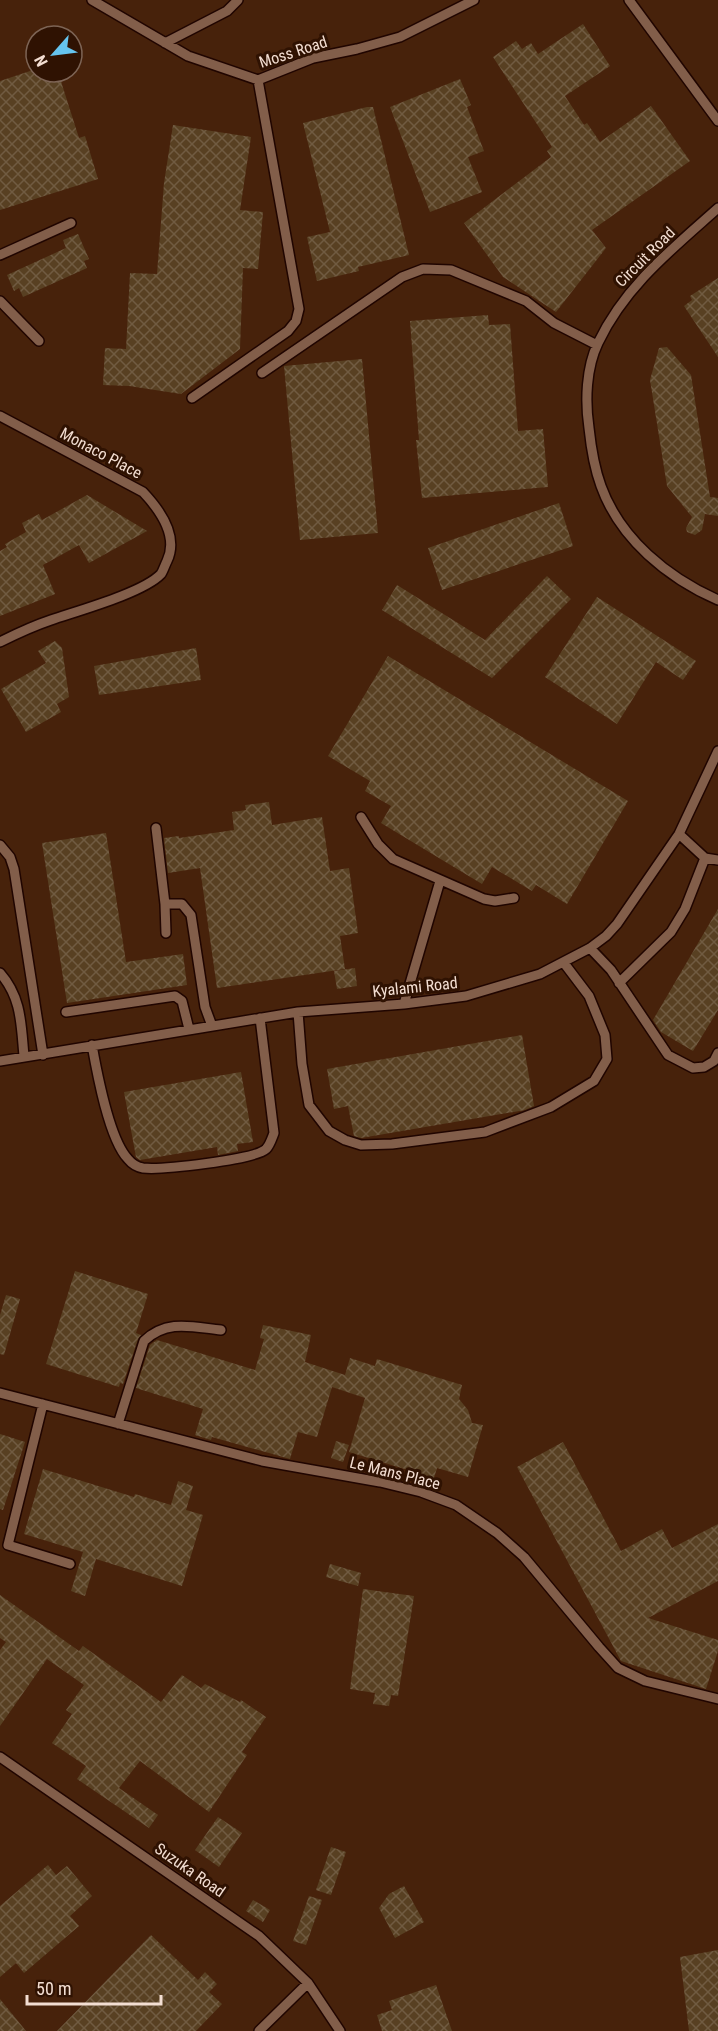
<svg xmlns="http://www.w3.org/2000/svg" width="718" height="2031" font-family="'Roboto Condensed',sans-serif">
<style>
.built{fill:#47220b;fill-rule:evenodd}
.building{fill:url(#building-cross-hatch)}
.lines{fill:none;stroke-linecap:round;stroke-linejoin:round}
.lane-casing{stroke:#200500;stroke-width:12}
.lane{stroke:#825e4a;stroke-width:9}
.labels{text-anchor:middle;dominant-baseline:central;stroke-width:6;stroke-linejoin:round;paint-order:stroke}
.street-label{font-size:16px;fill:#f3ded2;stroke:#2f1202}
</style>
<defs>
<pattern id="building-cross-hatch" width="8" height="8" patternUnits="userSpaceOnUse" patternTransform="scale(1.5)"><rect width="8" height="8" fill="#584022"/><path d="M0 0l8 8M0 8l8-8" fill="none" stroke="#705b41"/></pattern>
</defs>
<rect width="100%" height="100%" fill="#3a1c09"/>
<path class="built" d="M0 0H718V2031H0ZM36 36H72V72H36Z"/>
<path class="building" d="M583 24 610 66 565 96 584 125 587 123 600 142 651 106 690 161 592 230 606 248 556 312 503 277 464 223 551 157 547 151 552 147 493 57 516 41 522 49 531 43 538 54Z
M36 69V72H58L79 138 85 136 98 179 0 210V81Z
M460 79 471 105 467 107 484 151 468 157 482 192 430 212 390 107Z
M367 107H373L409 255 358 267 359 271 317 281 307 237 330 232 303 123Z
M173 125 251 137 240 210 263 212 258 269 243 268 240 349 181 394 129 386 103 385 105 348 126 349 130 273 157 274 164 183Z
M78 234 89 259 84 261 87 268 23 297 19 288 14 291 7 275 66 248 63 240Z
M718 278V357L684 306 692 300 690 296Z
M488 315 489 325 510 324 518 431 543 429 548 487 422 498 416 440H419L410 321Z
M667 347 691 375 710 497 718 498V516L705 514 702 530 695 535 687 532 686 528 692 517 667 486 650 380 659 348Z
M362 359 378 533 300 540 284 366Z
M87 495 147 531 89 563 79 545 43 565 55 594 0 616V551L7 547 5 544 26 532 22 523 39 514 42 520Z
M559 503 573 546 442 590 428 548Z
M547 576 571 599 492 678 382 610 397 585 485 640Z
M597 597 696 661 683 680 656 662 617 724 545 677Z
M55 641 62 648 69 697 57 704 61 712 26 732 1 689 46 663 38 651Z
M196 648 201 680 99 695 94 666Z
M388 656 628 801 567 904 536 885 532 891 492 867 482 884 381 823 391 806 365 791 370 781 328 756Z
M269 802 272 825 322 817 330 871 349 868 358 933 340 936 345 969 217 988 200 868 168 873 164 838 179 836V838L234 830 232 812 246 810 245 805Z
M106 833 126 962 183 954 187 985 67 1003 42 843Z
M718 909V1010L693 1051 661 1032 653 1020Z
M355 968 357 986 337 989 334 971Z
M522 1035 534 1106 525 1110 361 1138 354 1136 348 1106 334 1109 327 1069Z
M241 1072 253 1142 237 1144 238 1151 218 1155 217 1147 140 1160 136 1157 124 1092Z
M75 1271 148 1294 136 1333 141 1335 138 1339 123 1384 120 1383 119 1387 46 1364Z
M6 1295 20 1299 4 1355 0 1354V1315Z
M263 1325 311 1335 305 1362 345 1375 350 1358 375 1366 377 1359 462 1385 459 1399 468 1410 472 1423 483 1425 468 1477 437 1468 434 1478 349 1452 365 1398 332 1387 317 1437 298 1432 290 1459 212 1437 211 1440 195 1435 203 1409 136 1388 150 1345 157 1340 255 1370 264 1339 260 1338Z
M0 1434 25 1442 3 1510 0 1509Z
M336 1441 349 1445 343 1462 331 1458Z
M563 1442 621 1551 662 1529 672 1548 718 1524V1581L648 1618 718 1640V1651L706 1689 621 1661 517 1467Z
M43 1469 134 1497 135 1494 171 1505 178 1481 193 1486 186 1510 203 1515 182 1586 96 1559 85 1596 71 1591 83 1552 24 1534Z
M330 1564 361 1573 358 1586 326 1577Z
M363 1589 414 1596 398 1696 391 1695 389 1706 373 1704 375 1693 350 1689Z
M0 1595 79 1651 83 1646 161 1702 182 1675 201 1688 205 1684 240 1702 241 1700 266 1717 242 1752 247 1755 209 1812 140 1761 119 1788 158 1815 149 1828 77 1779 86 1766 52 1743 72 1714 66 1710 84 1685 47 1659 0 1726V1650L6 1642 0 1638Z
M218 1817 242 1833 219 1867 195 1850Z
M331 1847 346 1852 331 1895 316 1890Z
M48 1865 56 1875 67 1866 92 1896 70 1916 79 1926 24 1973 16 1963 0 1977V1906Z
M404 1886 424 1922 395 1938 379 1908 389 1894Z
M309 1896 322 1900 306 1945 293 1941Z
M253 1900 270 1910 263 1922 246 1911Z
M151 1935 198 1980 205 1972 217 1984 209 1992 222 2004 196 2031H57Z
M718 1950V2031H689L680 1957Z
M436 1985 452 2031H382L377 2015 392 2010 389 2001Z
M0 1999 26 2031H0Z"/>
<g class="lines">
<defs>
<path id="lane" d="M92 0 188 56 258 80 313 58 357 49 400 37 474 0
M629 0 718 121
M165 43 227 11 238 0
M718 208C672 249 625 286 598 343 586 368 585 401 589 428 591 447 594 467 601 486 620 539 668 578 718 600
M0 255 71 223
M0 301 39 341
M262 373 402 277 423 269 451 270 526 301 554 323 597 345
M192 398 288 331 296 321 299 309 258 80
M0 416 143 492C160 510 179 536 167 561 165 565 163 571 161 574 143 593 77 611 51 620 33 626 16 634 0 642
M361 817 378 844 393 859 484 899 495 901 514 898
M156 828 165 904 166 933
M679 834 705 858 718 860
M0 845 10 857 14 869 43 1055
M165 904H182L191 915 205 1007 212 1026
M590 948 611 970 668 1055 693 1068 704 1067 714 1061 718 1053
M0 973C22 998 21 1025 24 1056
M619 983 671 932 685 909 705 858
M404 1004 440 881
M66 1012 175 996 182 1001 189 1029
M298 1012 302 1064 309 1105 329 1131 345 1140 361 1145 392 1144 485 1132 551 1107 594 1081 607 1059 605 1035 589 996 564 963
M92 1045C97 1073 109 1139 128 1159 132 1164 137 1167 143 1168 161 1170 254 1160 266 1149 270 1145 272 1138 274 1133L260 1018
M0 1061 298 1012 404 1004 466 996 540 974 590 948 606 936 617 924 679 834 718 751
M0 1393 262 1461 380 1482 421 1492 456 1505 497 1533 524 1557 599 1647 618 1668 645 1681 718 1699
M43 1404 8 1545 70 1564
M118 1424 144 1341C167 1319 192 1327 221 1330
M0 1757 259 1936 308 1983 340 2031
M259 2031 308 1983"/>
</defs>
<use href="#lane" class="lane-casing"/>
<use href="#lane" class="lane"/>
</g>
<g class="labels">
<g class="street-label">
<text transform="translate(293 52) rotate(-18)">Moss Road</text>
<text transform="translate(645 257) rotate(-45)">Circuit Road</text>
<text transform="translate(101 453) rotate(28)">Monaco Place</text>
<text transform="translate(415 987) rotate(-6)">Kyalami Road</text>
<text transform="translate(395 1473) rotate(14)">Le Mans Place</text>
<text transform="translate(190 1870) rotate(35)">Suzuka Road</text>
</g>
</g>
<g transform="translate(54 54) rotate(242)"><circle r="28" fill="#2f1202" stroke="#7d6455" stroke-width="1.5"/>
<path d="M0-4.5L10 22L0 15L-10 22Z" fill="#66c4ef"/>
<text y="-9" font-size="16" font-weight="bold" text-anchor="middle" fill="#f3ded2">N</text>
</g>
<path d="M27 1995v9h134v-9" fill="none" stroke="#f3ded2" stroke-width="3"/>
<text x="36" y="1995" font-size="18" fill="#f3ded2" stroke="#2f1202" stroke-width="4.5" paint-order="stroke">50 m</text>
</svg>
